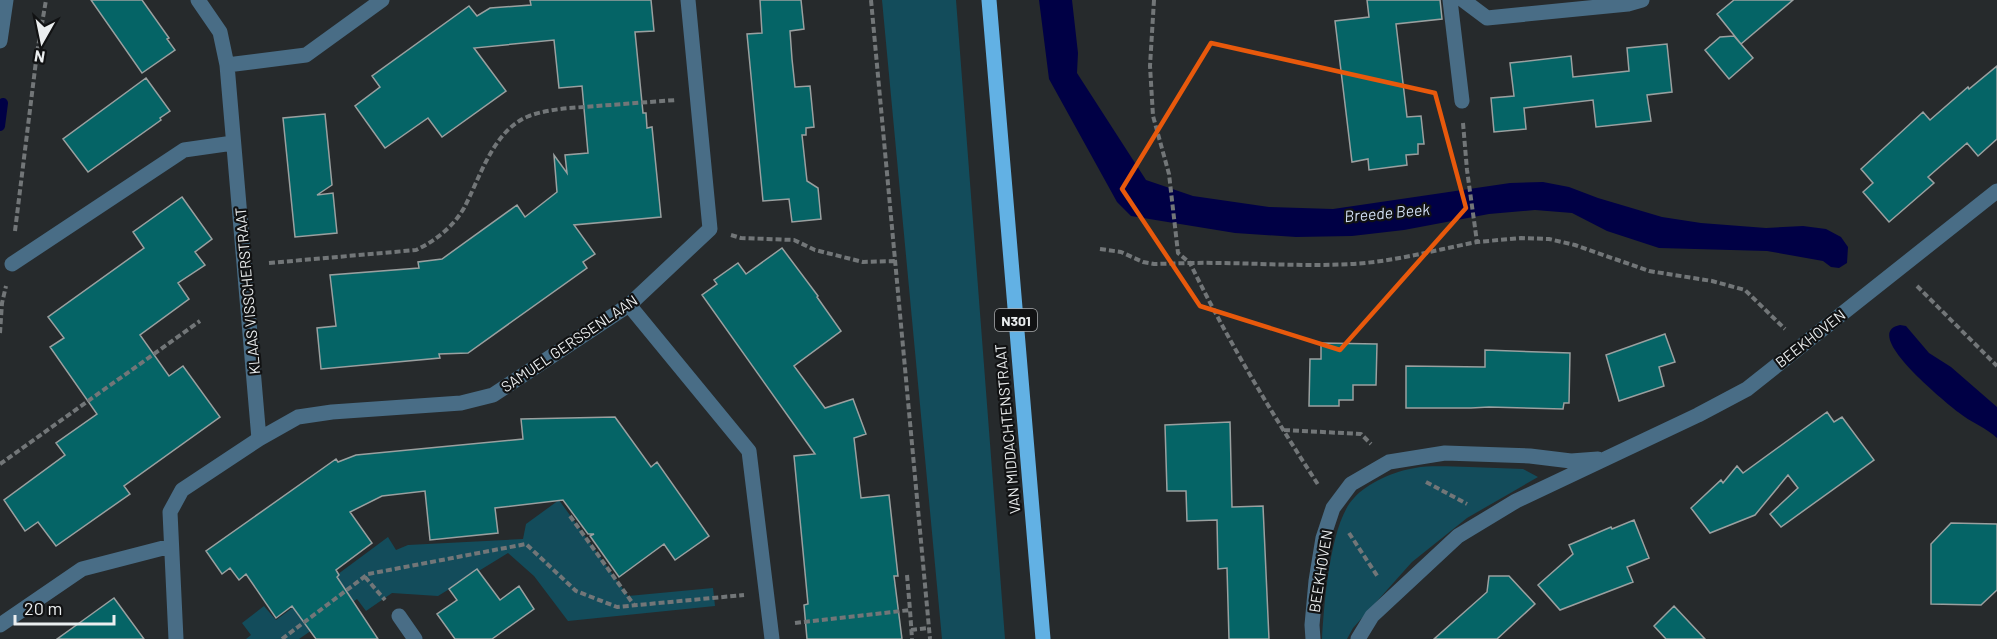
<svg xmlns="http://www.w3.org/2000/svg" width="1997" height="639" font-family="Barlow,sans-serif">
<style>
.green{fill:#134c5b}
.water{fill:#000045}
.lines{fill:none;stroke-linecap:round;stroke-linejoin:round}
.stream{stroke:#000045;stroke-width:10}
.building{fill:#056466;stroke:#9aa0a0;stroke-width:1.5}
.path{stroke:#727678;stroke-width:4;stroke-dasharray:6 3;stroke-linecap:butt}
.street{stroke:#496d86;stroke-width:15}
.primary{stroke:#62b1e4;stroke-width:15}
.marked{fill:none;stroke:#e8590c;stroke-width:4.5;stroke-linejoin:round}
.labels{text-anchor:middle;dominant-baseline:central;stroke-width:4.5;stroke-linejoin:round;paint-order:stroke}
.shield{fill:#111213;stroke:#aaacad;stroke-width:1.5}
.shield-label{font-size:14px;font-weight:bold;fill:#ebeeef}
.street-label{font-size:15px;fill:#ebeeef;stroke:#111213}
.water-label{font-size:16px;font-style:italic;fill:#d2dff4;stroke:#111213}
</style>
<rect width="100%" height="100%" fill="#262a2c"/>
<path class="green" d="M882 0H956L1005 639H942Z
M1470 467 1523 469 1538 477 1467 518 1412 562 1353 628 1347 639H1322C1324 605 1330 522 1354 498 1367 483 1395 471 1415 468 1432 465 1452 467 1470 467Z
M559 500 628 596 713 588 715 606 568 621 534 576 508 553 438 596 392 593 366 611 357 599 299 639H246L251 635 242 623 264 606 276 620 388 537 396 550 408 545 523 539 526 524Z"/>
<path class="water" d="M1039 0H1072L1078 53 1077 73 1146 180 1193 196 1269 207 1333 209 1510 183 1543 182 1569 187 1598 198 1662 217 1701 223 1766 228 1803 226 1826 229 1841 237 1848 247 1847 263 1839 268 1831 267 1823 261 1767 251 1659 248 1607 231 1572 213 1535 210 1489 214 1404 230 1352 236 1296 237 1235 233 1131 216 1117 202 1049 79Z
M1900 325 1906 326 1929 353 1951 367 1997 407V438C1987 428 1970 422 1958 412 1947 403 1859 333 1900 325Z"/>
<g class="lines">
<path class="stream" d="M0 126 3 103"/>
</g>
<path class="building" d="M91 0H142L169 38 167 39 175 50 142 73Z
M530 0H651L654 31 635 32 643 113H646L647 128 652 127 661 217 574 225 595 254 583 262 587 268 468 353 439 354 440 358 321 369 317 328 336 326 330 275 419 268 418 262 442 259 517 205 525 217 557 192 554 155 567 173 565 155 588 153 582 86 559 88 554 40 474 48 506 91 442 137 428 118 385 148 355 106 380 87 372 76 469 6 477 16 490 8 531 5Z
M760 0H801L804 29 790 31 792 59 795 87 810 86 814 127 806 128V135H802L807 181 818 188 821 219 792 222 789 199 763 201 747 34 762 33Z
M1367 0H1440L1442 19 1396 24 1407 117 1421 116 1424 144H1418V154L1406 155 1407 165 1369 170 1368 159 1352 162 1335 21 1369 17Z
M1734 0H1793L1741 44 1717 14Z
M1734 36 1753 58 1729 79 1705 50 1720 37Z
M1667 44 1672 92 1647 95 1651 121 1596 127 1593 100 1524 108 1526 129 1494 132 1491 98 1514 96 1510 63 1571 56 1573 77 1629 71 1627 48Z
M1997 66V139L1978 156 1967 143 1928 177 1934 183 1889 222 1863 192 1873 183 1861 169 1923 112 1930 120 1968 87 1969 89Z
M146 78 170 111 160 118 161 120 88 172 63 139Z
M325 114 332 185 317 195 333 193 337 233 295 237 283 118Z
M182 197 212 239 195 252 205 265 178 283 189 299 140 335 169 376 183 366 220 417 124 486 130 494 56 546 38 522 25 531 4 500 65 455 56 443 97 414 50 347 64 338 48 317 144 248 133 232Z
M782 248 818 296 817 297 841 331 794 366 825 408 853 399 866 434 854 438 861 498 889 495 898 576H894L902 639H807L804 605 808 604 794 456 815 454 702 295 717 284 714 280 738 263 746 274Z
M1665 334 1675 362 1659 367 1664 386 1619 401 1606 355Z
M1321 343 1377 344 1376 385H1353V400H1339V406H1309L1310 359H1321Z
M1485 350 1570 353 1569 403H1564L1563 409 1489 407 1471 408H1406V366L1485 367Z
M1827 412 1834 422 1842 417 1874 460 1781 527 1770 514 1798 488 1788 475 1755 515 1710 533 1691 508 1721 480 1723 483 1737 466 1743 473Z
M615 417 651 467 657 462 709 536 675 560 664 544 619 577 590 536 594 534H588L563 500 495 508 498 533 430 540 425 491 382 496 350 512 372 543 336 570 339 575 337 577 378 639H316L292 606 276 618 246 574 239 580 230 568 222 574 206 551 336 459 338 462 356 455 523 439 521 419Z
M1230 422 1232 507 1263 506 1269 639H1229L1227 568 1218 569 1217 520 1187 521 1186 491H1167L1165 425Z
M1634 520 1649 558 1627 567 1633 582 1560 610 1538 585 1573 554 1569 545 1611 527 1612 529Z
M1951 523 1997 524V590L1981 605 1931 604V544Z
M477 569 500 600 519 586 534 609 492 639H455L437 614 457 600 449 589Z
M1489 576H1509L1535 604 1497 639H1434L1487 592Z
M114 598 144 639H57L89 616Z
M1674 606 1705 639H1666L1654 626Z"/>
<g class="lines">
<path class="path" d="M871 0 930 639
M1154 0 1150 66 1153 116 1169 174 1178 253 1190 263C1244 262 1297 267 1351 264 1393 262 1435 250 1477 242
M1463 123 1467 170 1477 242 1521 238 1549 239 1575 245 1649 271 1712 281 1745 290 1785 329
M15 231 37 53 46 0
M731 235 741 238 794 240 815 250 863 262 896 261
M1100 249 1121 252 1143 262 1154 264 1190 263C1228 341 1272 414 1319 486
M269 263 416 250C435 241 453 227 464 208 480 178 493 130 529 116 551 108 574 108 597 106 623 104 649 102 676 100
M1917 286 1997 366
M0 333 2 303 6 286
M1284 430 1361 434 1371 444
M0 464 200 321
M1426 482 1467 504
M570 516 634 605
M1349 533 1378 577
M907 575 910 610
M365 577 385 600
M795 623 910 610 912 639
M911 630 929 628
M282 639 368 574 526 544 576 591 617 607 744 595"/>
<path class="street" d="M198 0 220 32 227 65 259 439
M1450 0 1462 101
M1463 0 1487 18 1628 4 1642 0
M0 41 6 0
M227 65 306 55 382 0
M12 264 184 150 233 143
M629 305 749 451 772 639
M399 616 415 639
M0 625 82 569 171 546
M176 639 170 512 182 490 259 439 298 417 332 412 461 403 493 395 629 305 710 229 688 0
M1313 639 1312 625 1316 581 1323 538 1333 508 1351 484 1389 462 1445 453 1530 456 1571 461 1598 459
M1358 639 1372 616 1458 536 1516 501 1698 415 1747 389 1997 191"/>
<path class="primary" d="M989 0 1043 639"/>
</g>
<path class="marked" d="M1211 43 1435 93 1466 208 1340 350 1200 306 1122 189Z"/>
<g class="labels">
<rect class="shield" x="995" y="309" width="42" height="22" rx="4.5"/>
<g class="shield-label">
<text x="1016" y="320">N301</text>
</g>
<g class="street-label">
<text transform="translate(247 291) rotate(-95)">KLAAS VISSCHERSTRAAT</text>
<text transform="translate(1810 338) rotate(-38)">BEEKHOVEN</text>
<text transform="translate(569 343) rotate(-34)">SAMUEL GERSSENLAAN</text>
<text transform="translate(1007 429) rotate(-95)">VAN MIDDACHTENSTRAAT</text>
<text transform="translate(1320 571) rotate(-81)">BEEKHOVEN</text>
</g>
<g class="water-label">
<text transform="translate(1387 212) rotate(-5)">Breede Beek</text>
</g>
</g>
<g transform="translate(42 42) rotate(189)" stroke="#111213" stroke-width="4.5" paint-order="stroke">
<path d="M0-4.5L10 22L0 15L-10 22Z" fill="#ebeeef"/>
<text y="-9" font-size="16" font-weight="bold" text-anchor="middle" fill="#ebeeef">N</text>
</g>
<path d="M15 615v9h99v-9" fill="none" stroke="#ebeeef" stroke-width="3"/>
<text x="24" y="615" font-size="18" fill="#ebeeef" stroke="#111213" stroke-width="4.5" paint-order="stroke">20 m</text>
</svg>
